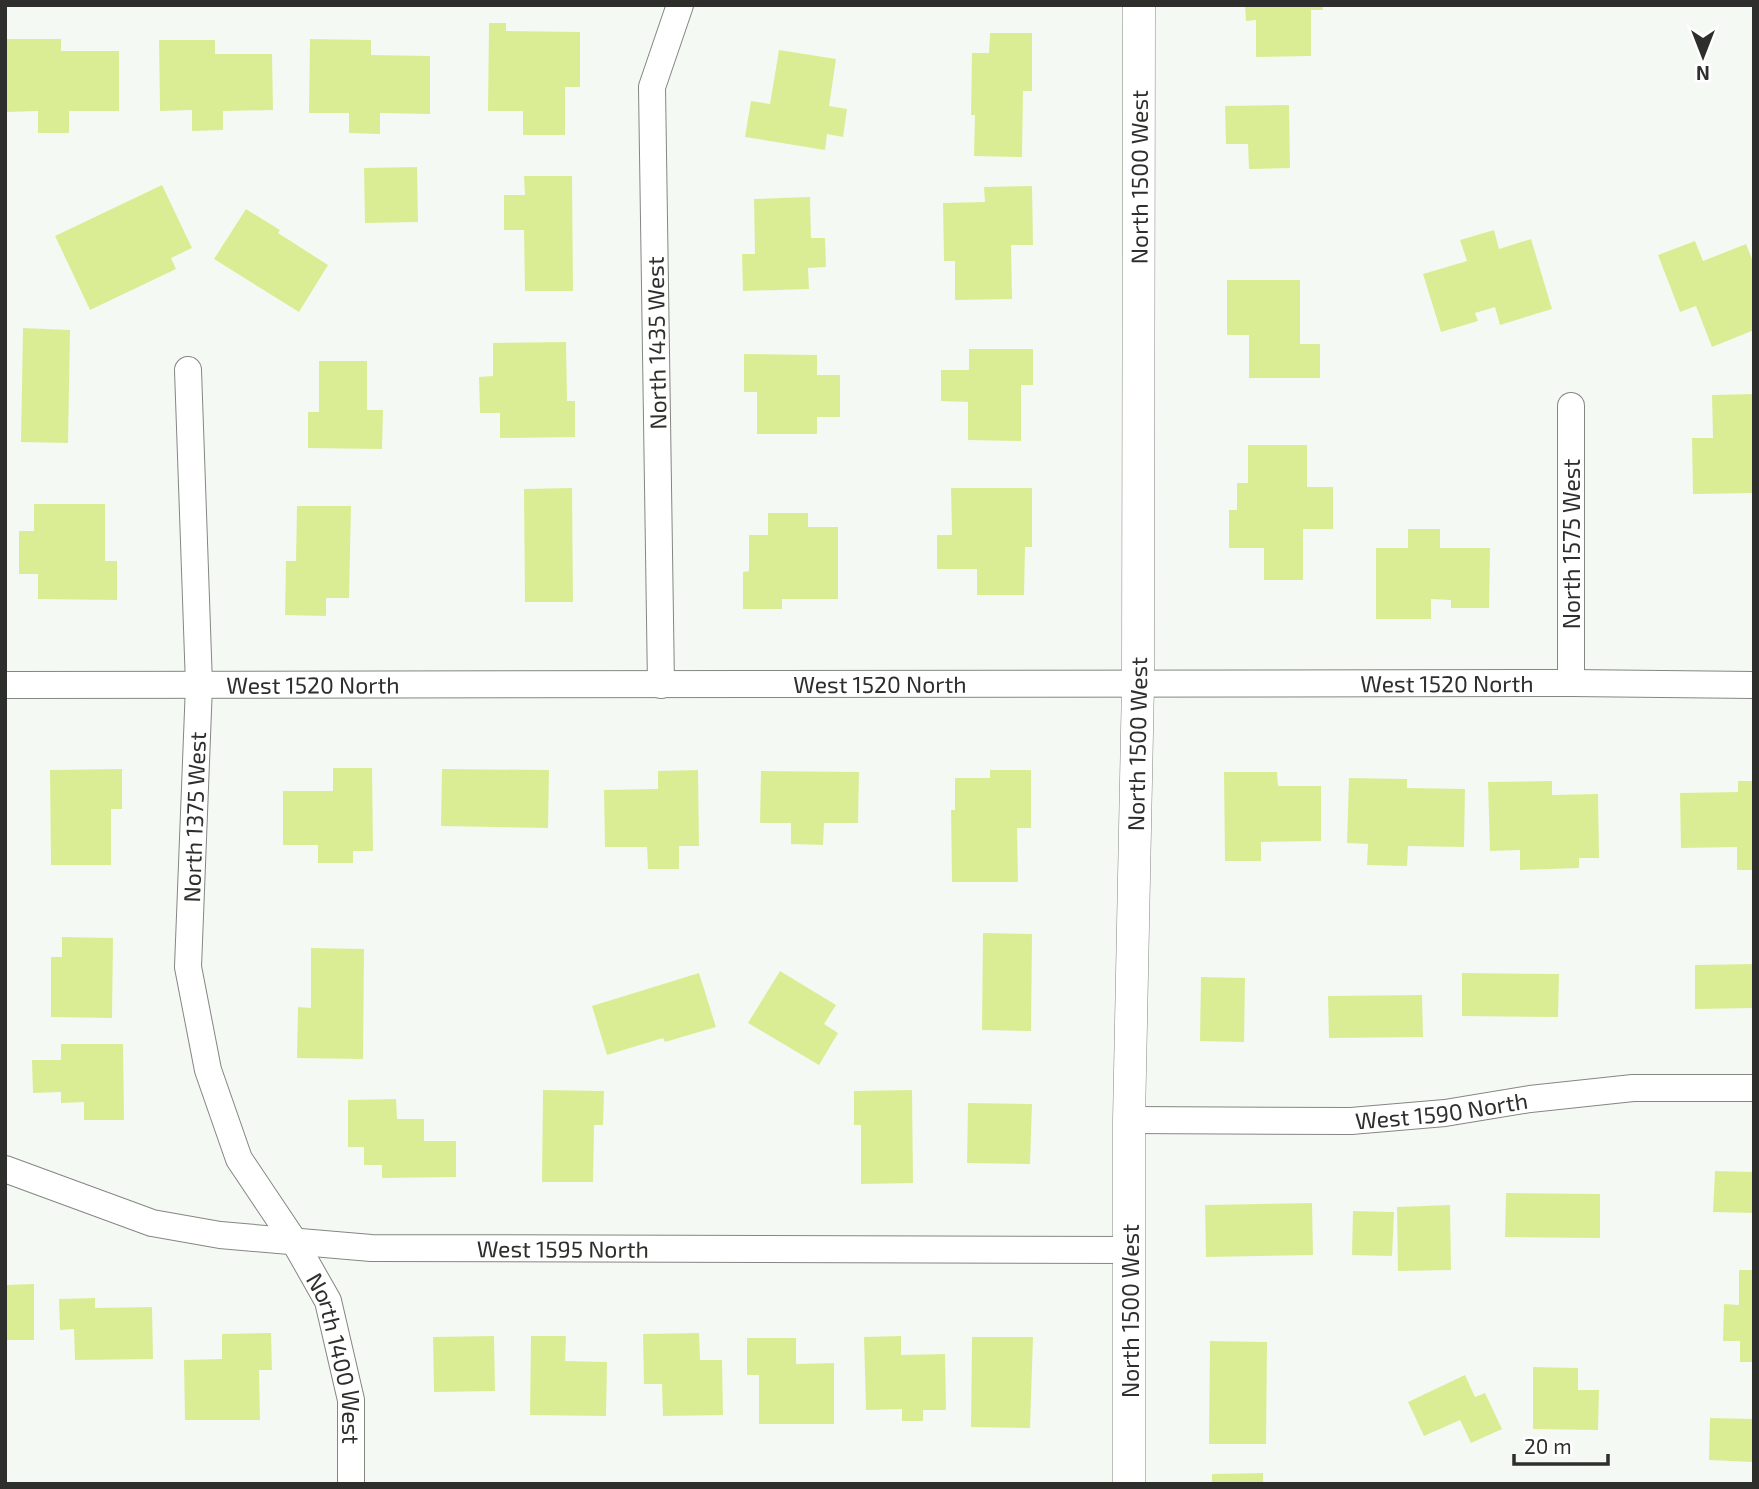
<svg xmlns="http://www.w3.org/2000/svg" width="1759" height="1489" font-family="'Exo 2',sans-serif">
<style>
.building{fill:#dbed94}
.lines{fill:none;stroke-linecap:round;stroke-linejoin:round}
.minor-casing{stroke:#838781;stroke-width:28}
.tertiary-casing{stroke:#838781;stroke-width:33}
.minor{stroke:#fff;stroke-width:26}
.tertiary{stroke:#fff;stroke-width:32}
.labels{text-anchor:middle;dominant-baseline:central;stroke-width:5;stroke-linejoin:round;paint-order:stroke}
.street-label{font-size:23px;fill:#2e2f2d;stroke:#fff}
</style>
<rect width="100%" height="100%" fill="#f5f9f3"/>
<path class="building" d="M1245 5H1322L1323 10H1311V56L1256 57V20L1246 21Z
M489 23H506V31L580 32V87H565V135H523V111H488Z
M990 33H1032V91H1023L1022 157 974 156 975 115H971L972 53H989Z
M6 39H61V51H119V111H69V133H38V111L6 112Z
M310 39 371 40V55L430 56V114L380 113V134L349 133V113H309Z
M159 40H215V54H272L273 110 223 111V130L192 131V110L160 111Z
M779 50 836 59 829 106 847 109 843 137 827 134 825 150 745 137 751 101 770 104Z
M1289 105 1290 168 1249 169 1248 144H1226L1225 106Z
M417 167 418 222 365 223 364 168Z
M524 176H572L573 291H525L524 230H504V195H525Z
M162 185 192 248 171 258 176 269 90 310 55 236Z
M1032 186 1033 245H1011L1012 299 955 300V261H944L943 203 985 202 984 187Z
M810 197 811 238H825L826 267 808 268 809 289 743 291 742 254H755L754 199Z
M246 209 280 230 278 233 328 265 299 312 214 259Z
M1494 230 1499 249 1531 239 1552 309 1500 325 1495 307 1475 313 1478 321 1441 332 1423 274 1467 261 1460 240Z
M1695 241 1703 261 1746 244 1754 264V330L1712 347 1696 306 1680 312 1658 255Z
M1227 280H1300V344H1320V378H1249V335H1227Z
M23 328 70 330 68 443 21 442Z
M566 342 567 401H575V437L500 438V413H480L479 377 493 376V343Z
M969 349H1033V385H1021V441L968 440V402L941 401V370H969Z
M744 354 817 355V375H840V417H817V434H757V392H744Z
M319 361H367V410H383L382 449 308 448V412H319Z
M1754 394V493L1693 494 1692 438H1713L1712 395Z
M1248 445H1307V487H1333V529H1303V580H1264V548H1229V510H1237V483H1248Z
M572 488 573 602H525L524 489Z
M951 488H1032V547H1025L1024 595H977V569H937V535H952Z
M34 504H105V561H117V600L38 599V574H19V531H34Z
M297 506H351L349 598H326V616L285 615 286 561H296Z
M768 513H808V527H838V599H782V609H743V572L749 571V535H768Z
M1408 529H1440V548H1490L1489 608H1451V600L1431 599V619H1376V548H1408Z
M333 768H372L373 851H353V863H318V845H283V791H333Z
M122 769V809H111V865H51L50 770Z
M442 769 549 770 548 828 441 826Z
M698 770 699 846H679V869H648L647 847H605L604 790 658 789V771Z
M990 770H1031V828H1017L1018 882H952L951 810H955V778H990Z
M761 771 859 772 858 823H824L823 845 791 844V823H760Z
M1224 772H1277L1278 786H1321V841L1261 842V861H1225Z
M1349 778 1407 779V788L1465 789 1464 847 1408 846 1407 866 1367 865 1368 844 1347 843Z
M1552 781V795L1598 794 1599 858H1579V868L1520 870V850L1490 851 1488 782Z
M1738 781H1754V870H1737V847L1681 848 1680 793 1738 792Z
M983 933 1032 934 1031 1031 982 1030Z
M62 937 113 938 112 1018 51 1017V957H62Z
M311 948 364 949 363 1059 297 1058 298 1007 311 1008Z
M1754 964V1008L1695 1009V965Z
M780 971 836 1005 824 1024 838 1033 819 1065 748 1023Z
M699 973 716 1027 665 1042 663 1038 607 1055 592 1006Z
M1462 973 1559 974 1558 1017 1462 1016Z
M1201 977 1245 978 1244 1042 1200 1041Z
M1422 995 1423 1037 1329 1038 1328 996Z
M61 1044H123L124 1120H84V1102L61 1103V1092L33 1093 32 1060H61Z
M543 1090 604 1091 603 1125H594L593 1182H542Z
M912 1090 913 1183 861 1184V1125H854V1091Z
M396 1099 397 1119H424V1141H456V1177L382 1178V1165H364V1147H348V1100Z
M968 1103 1032 1104 1030 1164 967 1163Z
M1715 1171 1754 1172V1213L1713 1212Z
M1506 1193 1600 1194V1238L1505 1237Z
M1312 1203 1313 1255 1206 1257 1205 1205Z
M1450 1205 1451 1270 1398 1271 1397 1207Z
M1353 1211 1394 1212 1392 1256 1352 1255Z
M1739 1270H1754V1362H1740V1341H1723L1724 1304 1739 1305Z
M34 1284V1340H5V1285Z
M95 1298V1308L152 1307 153 1359 75 1360 74 1329 60 1330 59 1299Z
M271 1333 272 1370H259L260 1420H185L184 1360 222 1359V1334Z
M699 1333 700 1360H722L723 1415 663 1416 662 1384H644L643 1334Z
M494 1336 495 1391 434 1392 433 1337Z
M531 1336H566L565 1361 607 1362 606 1416 530 1415Z
M901 1336V1355L945 1354 946 1410H923V1421H902V1409L866 1410 864 1337Z
M972 1337H1033L1030 1428 971 1427Z
M747 1338H796V1364L834 1363V1424H759V1375H747Z
M1210 1341 1267 1342 1266 1444H1209Z
M1533 1367 1578 1368V1390H1599L1598 1430 1533 1429Z
M1465 1375 1475 1397 1485 1393 1502 1429 1471 1443 1460 1420 1424 1436 1408 1402Z
M1710 1418 1754 1419V1462L1709 1460Z
M1263 1473V1484H1212V1474Z"/>
<g class="lines">
<defs>
<g id="minor">
<path id="s1" d="M188 370 199 685 188 967 208 1070 239 1159 294 1241 328 1301 351 1400V1484"/>
<path d="M1571 406V683"/>
<path id="s2" d="M5 685 1571 683 1754 685"/>
<path d="M661 685 652 87 680 5"/>
<path id="s3" d="M1129 1120 1351 1121 1445 1113 1530 1099 1633 1088H1754"/>
<path id="s4" d="M5 1169 152 1223 220 1235 371 1248 1130 1250"/>
</g>
<g id="tertiary">
<path id="s5" d="M1129 1484V1120L1138 684 1139 5"/>
</g>
</defs>
<use href="#minor" class="minor-casing"/>
<use href="#tertiary" class="tertiary-casing"/>
<use href="#minor" class="minor"/>
<use href="#tertiary" class="tertiary"/>
</g>
<g class="labels">
<g class="street-label">
<text stroke="none"><textPath href="#s5" startOffset="1307">North 1500 West</textPath></text>
<text transform="translate(656 343) rotate(-91)">North 1435 West</text>
<text transform="translate(1571 544) rotate(-90)">North 1575 West</text>
<text stroke="none"><textPath href="#s2" startOffset="1442">West 1520 North</textPath></text>
<text stroke="none"><textPath href="#s2" startOffset="875">West 1520 North</textPath></text>
<text stroke="none"><textPath href="#s2" startOffset="308">West 1520 North</textPath></text>
<text stroke="none"><textPath href="#s5" startOffset="740">North 1500 West</textPath></text>
<text transform="translate(194 817) rotate(-88)">North 1375 West</text>
<text stroke="none"><textPath href="#s3" startOffset="313">West 1590 North</textPath></text>
<text stroke="none"><textPath href="#s4" startOffset="569">West 1595 North</textPath></text>
<text transform="translate(1130 1311) rotate(-90)">North 1500 West</text>
<text stroke="none"><textPath href="#s1" startOffset="1022">North 1400 West</textPath></text>
</g>
</g>
<rect width="1759" height="1489" fill="none" stroke="#2e2f2d" stroke-width="14"/>
<g transform="translate(1703 56) rotate(180)" stroke="#ffffff" stroke-width="5" paint-order="stroke">
<path d="M0-5L12 26L0 18L-12 26Z" fill="#2e2f2d"/>
<text y="-10" font-size="19" font-weight="bold" text-anchor="middle" fill="#2e2f2d">N</text>
</g>
<path d="M1514 1454v10h94v-10" fill="none" stroke="#2e2f2d" stroke-width="3.5"/>
<text x="1524" y="1454" font-size="21" fill="#2e2f2d" stroke="#ffffff" stroke-width="5" paint-order="stroke">20 m</text>
</svg>
